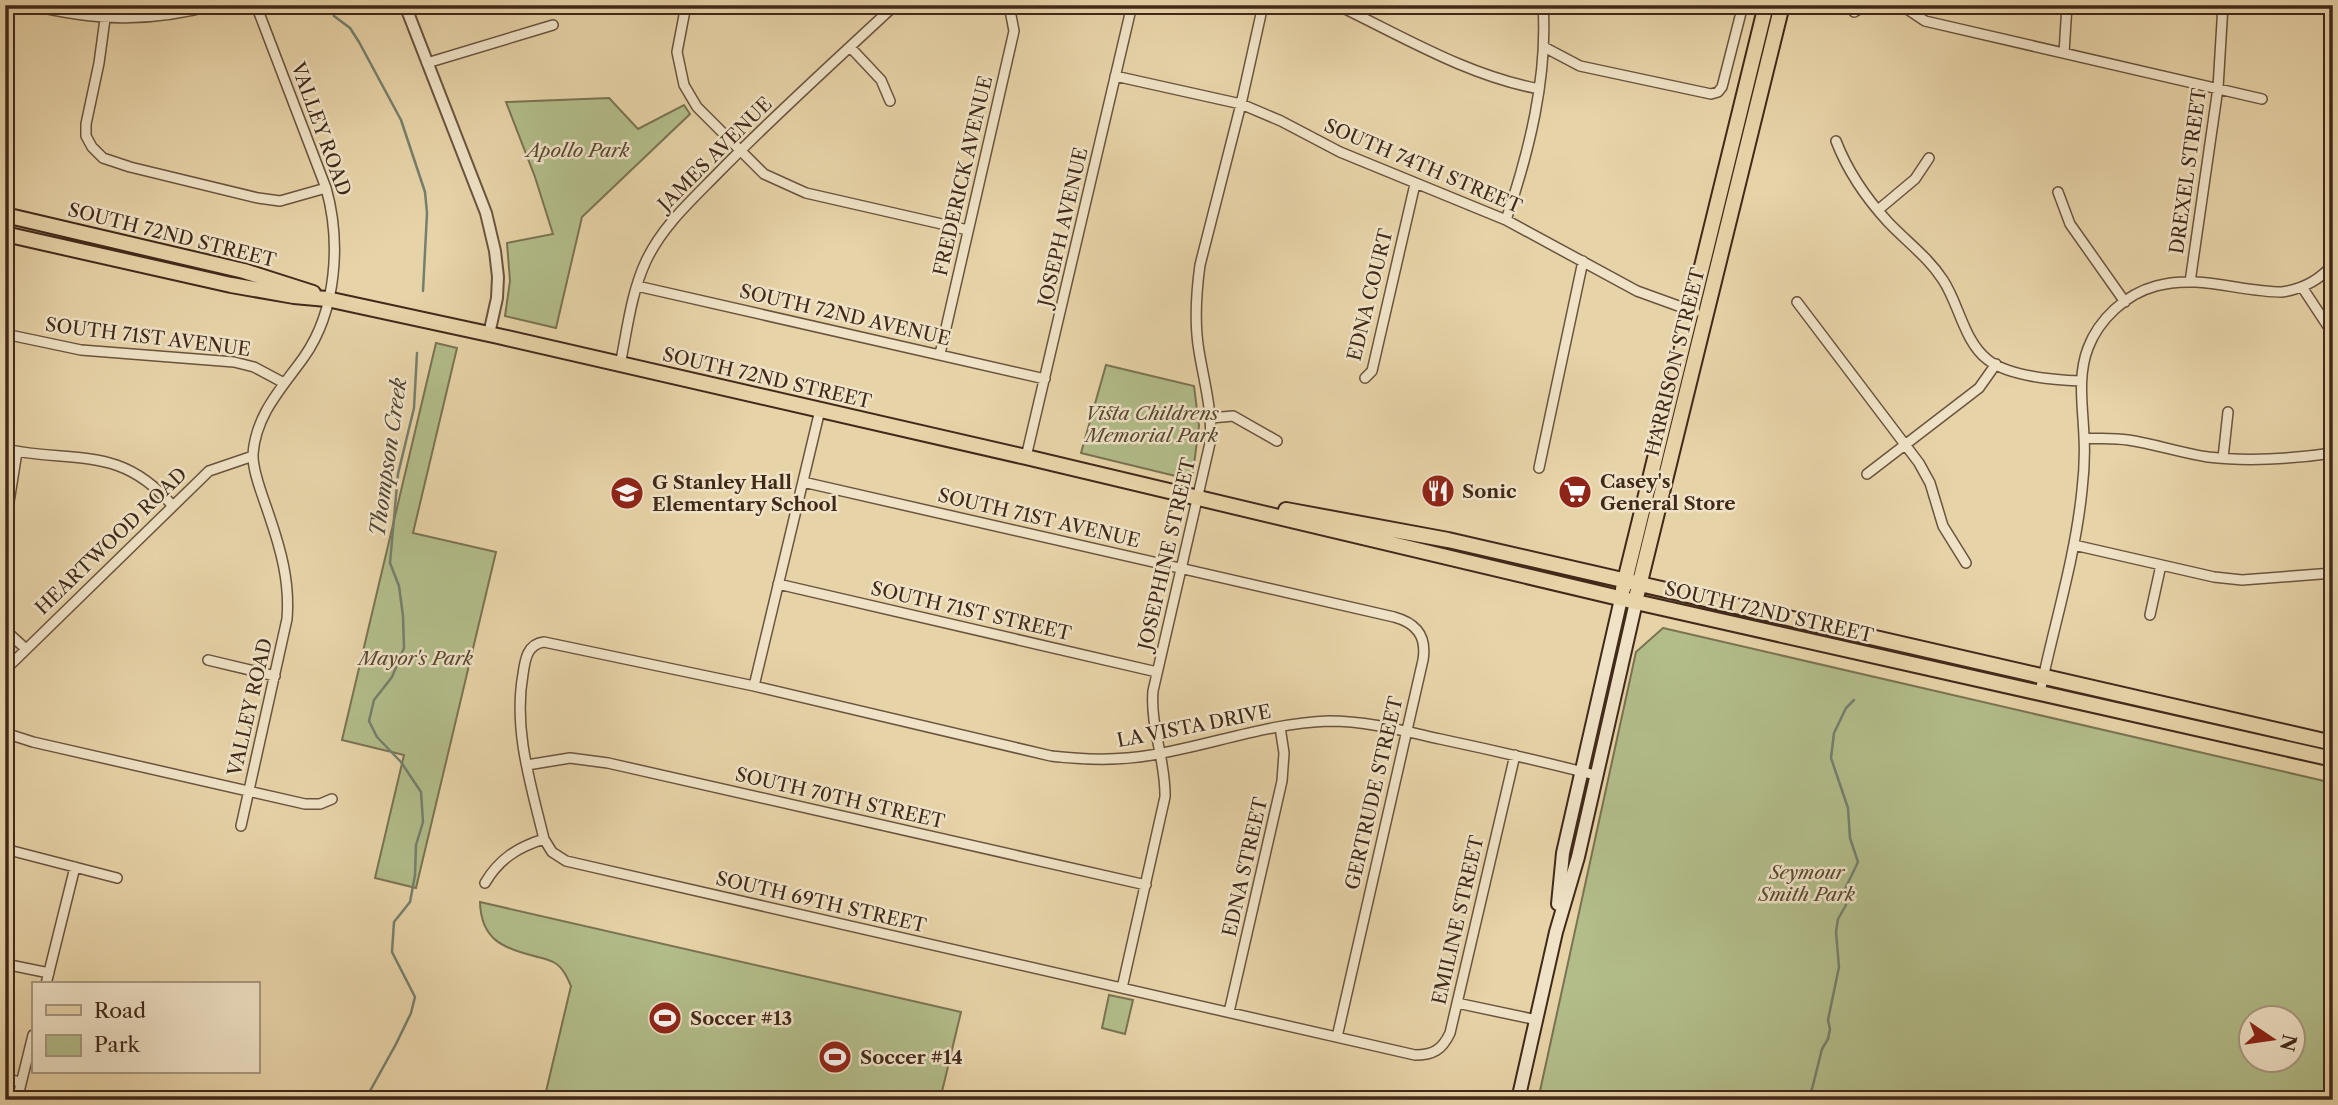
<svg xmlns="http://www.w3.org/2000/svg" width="2338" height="1105" font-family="'Libre Caslon Text',serif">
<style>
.green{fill:#b2bd8a;stroke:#7a7352;stroke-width:2;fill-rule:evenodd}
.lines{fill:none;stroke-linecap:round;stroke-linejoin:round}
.stream{stroke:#757f6d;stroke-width:2.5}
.minor-casing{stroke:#6a543e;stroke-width:12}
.tertiary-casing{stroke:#6a543e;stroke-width:14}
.secondary-casing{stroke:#41291a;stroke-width:16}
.primary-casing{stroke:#41291a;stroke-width:18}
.minor{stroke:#efe2c6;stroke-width:9}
.tertiary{stroke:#efe2c6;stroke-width:10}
.secondary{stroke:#efe2c6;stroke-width:12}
.primary{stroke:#e7d3a8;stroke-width:14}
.labels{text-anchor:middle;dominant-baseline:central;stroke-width:5;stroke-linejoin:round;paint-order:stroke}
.street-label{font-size:19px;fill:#41291a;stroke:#efe2c6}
.park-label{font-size:19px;font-style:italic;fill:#584730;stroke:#efe2c6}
.poi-label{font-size:19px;font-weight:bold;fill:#41291a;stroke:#efe2c6;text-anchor:start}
.water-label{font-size:21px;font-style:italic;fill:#524636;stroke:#efe2c6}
</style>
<rect width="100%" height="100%" fill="#e7d3a8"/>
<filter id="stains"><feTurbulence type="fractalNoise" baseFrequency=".00286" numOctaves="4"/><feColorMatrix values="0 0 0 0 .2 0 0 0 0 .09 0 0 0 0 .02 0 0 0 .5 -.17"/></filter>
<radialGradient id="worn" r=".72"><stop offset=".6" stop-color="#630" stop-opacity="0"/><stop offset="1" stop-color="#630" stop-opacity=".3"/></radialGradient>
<path class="green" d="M609 98 638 129 684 105 690 114 582 217 556 328 505 316 510 281 507 243 553 234 535 177 506 102Z
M436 343 457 348 413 533 496 552 416 888 375 878 404 755 342 740Z
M1106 365 1194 386 1199 426 1192 480 1081 453Z
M1663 628 2333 783V1100H1538L1636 652ZM2250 1018H2292V1060H2250Z
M480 902 961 1012 940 1100H544L571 986C567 977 563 968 555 963 549 959 541 958 534 956 502 948 481 939 480 902Z
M1109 995 1133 1000 1125 1034 1102 1028Z"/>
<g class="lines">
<path class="stream" d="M330 5 334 16 350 28 359 42 401 120 425 192 427 213 423 291
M365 1100 396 1044 411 1013 415 997 392 952 394 922 410 902 415 875 416 845 423 822 421 792 401 762 377 737 369 721 374 700 392 677 404 648 403 616 399 586 390 563 398 474 414 408 417 353
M1805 1100 1812 1089 1822 1049 1828 1039 1830 1029 1828 1020 1839 967 1836 932 1838 919 1846 905 1845 889 1858 862 1850 838 1848 808 1831 758 1834 733 1846 708 1854 700"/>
<defs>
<path id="minor" d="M30 5C94 21 150 23 214 5
M686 5 677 52 684 85 697 107 764 174 806 193 968 230
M1337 5C1404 37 1466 75 1539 89
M1901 5 1925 21 2262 99
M1854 12 1866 5
M105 19 99 63 86 124V136L92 147 103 158 130 167 258 198 280 201 326 188
M850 47 881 80 890 101
M1544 47 1580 66 1711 94 1718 92 1722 87 1743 5
M2064 53 2067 5
M427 63 553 25
M1115 76 1241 104 1281 121 1340 152 1506 220 1637 291 1695 312
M1836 141C1848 172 1866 198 1888 222 1907 242 1928 257 1943 280 1959 304 1964 342 1988 360 2009 376 2054 380 2081 381
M2058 192 2070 224 2125 302
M1878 210 1915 179 1929 158
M1506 220C1529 152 1548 77 1543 5
M2190 282 2218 88 2223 5
M637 286 1045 379
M2302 287 2333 334
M1797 302 1919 463 1930 483 1943 526 1966 563
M5 334 81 350 234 362 254 367 284 383
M940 354 1014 31 1009 5
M620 365C627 331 631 293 646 261 663 225 693 199 720 171 776 114 836 60 895 5
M1365 378 1372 371 1415 184
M1211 418 1233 416 1277 441
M2084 438C2098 439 2113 438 2128 440 2155 444 2181 453 2208 457 2250 462 2291 459 2333 453
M5 449C75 464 119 444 172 505
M1026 457 1132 5
M2223 458 2228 412
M1539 468 1583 261
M1867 474 1979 388 1996 364
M803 482 1394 617C1416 623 1427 636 1423 660L1337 1037
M8 508 17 452
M2074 545 2214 577 2242 580 2333 573
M778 584 1157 672
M2150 615 2161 565
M5 630 26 649
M208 660 275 676
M5 670 209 471 253 456
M754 686 820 410
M2040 692C2054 625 2075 559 2082 490 2084 473 2085 455 2084 437 2083 407 2077 377 2088 348 2099 319 2126 294 2156 286 2198 274 2240 292 2282 292 2302 289 2320 280 2333 264
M5 733 33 742 305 804H320L332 799
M1515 755 1450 1033C1442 1050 1433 1055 1415 1055L566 861 552 852 544 839C531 785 513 730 523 674 525 660 527 644 544 642L754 686 1051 756C1085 760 1118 761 1152 755 1211 745 1269 723 1329 721 1367 721 1404 731 1440 739 1492 750 1544 762 1595 775
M527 765 570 758 608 763 1146 885
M241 826 287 619C290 582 281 550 269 515 264 499 252 471 253 454 256 414 282 388 304 357 337 310 341 241 326 188L256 5
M5 849 117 878
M485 883C499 859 518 847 544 839
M5 964 49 973
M46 984 75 867
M1122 988 1165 797C1166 761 1150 727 1153 691L1210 443C1213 412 1204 382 1199 351 1194 322 1196 294 1200 265L1241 104 1263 5
M1457 1003 1537 1020
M1229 1012 1282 781 1284 753 1280 727
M5 1079 21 1082
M17 1100 33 1035"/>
<path id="tertiary" d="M405 5 486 213 495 251 498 277 497 298 489 334"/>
<path id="secondary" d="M1558 904 1563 853 1621 599
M1518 1100 1556 932 1578 857 1636 602"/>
<path id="primary" d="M5 215 244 271 313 293
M5 234 231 285 294 296 327 299 498 336 1026 457 1636 602 2333 759
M1286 510 1448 540 2333 743
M1623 589 1766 5
M1637 594 1782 5"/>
</defs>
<use href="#minor" class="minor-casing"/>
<use href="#tertiary" class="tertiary-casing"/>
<use href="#secondary" class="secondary-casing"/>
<use href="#primary" class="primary-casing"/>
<use href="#minor" class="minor"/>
<use href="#tertiary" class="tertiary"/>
<use href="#secondary" class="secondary"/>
<use href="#primary" class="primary"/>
</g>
<defs>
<symbol id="restaurant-disc" viewBox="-11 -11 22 22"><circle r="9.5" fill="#8f2418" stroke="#efe2c6"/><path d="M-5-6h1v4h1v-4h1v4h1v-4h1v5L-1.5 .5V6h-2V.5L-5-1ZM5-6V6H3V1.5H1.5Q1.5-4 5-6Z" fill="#fff"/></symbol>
<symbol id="supermarket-disc" viewBox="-11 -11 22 22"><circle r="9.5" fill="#8f2418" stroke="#efe2c6"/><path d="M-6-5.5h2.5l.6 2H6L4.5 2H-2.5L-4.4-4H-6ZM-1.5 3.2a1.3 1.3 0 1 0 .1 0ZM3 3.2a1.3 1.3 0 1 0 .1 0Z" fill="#fff"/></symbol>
<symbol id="school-disc" viewBox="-11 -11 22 22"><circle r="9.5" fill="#8f2418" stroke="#efe2c6"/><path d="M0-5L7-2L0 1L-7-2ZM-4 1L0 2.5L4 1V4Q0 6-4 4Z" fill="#fff"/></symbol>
<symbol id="stadium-disc" viewBox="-11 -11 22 22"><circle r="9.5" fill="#8f2418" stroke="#efe2c6"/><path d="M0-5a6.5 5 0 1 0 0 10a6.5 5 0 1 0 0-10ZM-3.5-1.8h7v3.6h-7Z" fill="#fff"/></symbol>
</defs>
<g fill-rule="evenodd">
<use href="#restaurant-disc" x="1419" y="472" width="38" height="38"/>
<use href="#supermarket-disc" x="1556" y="473" width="38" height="38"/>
<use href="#school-disc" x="608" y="474" width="38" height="38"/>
<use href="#stadium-disc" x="646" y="999" width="38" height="38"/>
<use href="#stadium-disc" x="816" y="1038" width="38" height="38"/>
</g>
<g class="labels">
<g class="street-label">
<text transform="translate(321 129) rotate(70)">VALLEY ROAD</text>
<text transform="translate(715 154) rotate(-45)">JAMES AVENUE</text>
<text transform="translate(1423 166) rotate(23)">SOUTH 74TH STREET</text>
<text transform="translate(2188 171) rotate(-82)">DREXEL STREET</text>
<text transform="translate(963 176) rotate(-77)">FREDERICK AVENUE</text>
<text transform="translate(1063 227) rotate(-77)">JOSEPH AVENUE</text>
<text transform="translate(172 235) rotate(14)">SOUTH 72ND STREET</text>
<text transform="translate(1370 295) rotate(-76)">EDNA COURT</text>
<text transform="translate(845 315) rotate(13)">SOUTH 72ND AVENUE</text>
<text transform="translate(148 337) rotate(7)">SOUTH 71ST AVENUE</text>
<text transform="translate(1675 362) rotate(-76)">HARRISON STREET</text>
<text transform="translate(767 378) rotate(13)">SOUTH 72ND STREET</text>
<text transform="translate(1039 518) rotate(13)">SOUTH 71ST AVENUE</text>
<text transform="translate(111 541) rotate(-44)">HEARTWOOD ROAD</text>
<text transform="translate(1167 554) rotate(-77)">JOSEPHINE STREET</text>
<text transform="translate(971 611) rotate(13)">SOUTH 71ST STREET</text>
<text transform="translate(1769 612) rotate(13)">SOUTH 72ND STREET</text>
<text transform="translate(250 707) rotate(-77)">VALLEY ROAD</text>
<text transform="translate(1194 726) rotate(-11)">LA VISTA DRIVE</text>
<text transform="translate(1374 793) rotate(-77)">GERTRUDE STREET</text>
<text transform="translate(840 798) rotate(13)">SOUTH 70TH STREET</text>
<text transform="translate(1245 867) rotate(-77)">EDNA STREET</text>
<text transform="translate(821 902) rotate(13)">SOUTH 69TH STREET</text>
<text transform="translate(1458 920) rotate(-77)">EMILINE STREET</text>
</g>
<g class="park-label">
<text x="578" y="150">Apollo Park</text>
<text x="1152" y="413">Vista Childrens<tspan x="1152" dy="22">Memorial Park</tspan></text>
<text x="416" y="658">Mayor's Park</text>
<text x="1807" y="872">Seymour<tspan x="1807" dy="22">Smith Park</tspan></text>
</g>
<g class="poi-label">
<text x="1600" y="481">Casey's<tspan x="1600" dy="22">General Store</tspan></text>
<text x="652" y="482">G Stanley Hall<tspan x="652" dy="22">Elementary School</tspan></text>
<text x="1462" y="491">Sonic</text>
<text x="690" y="1018">Soccer #13</text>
<text x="860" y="1057">Soccer #14</text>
</g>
<g class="water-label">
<text transform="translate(388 457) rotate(-82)">Thompson Creek</text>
</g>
</g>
<rect width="2338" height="1105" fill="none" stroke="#e7d3a8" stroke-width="28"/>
<rect x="7" y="7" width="2324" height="1091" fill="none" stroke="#41291a" stroke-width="3.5"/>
<rect x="14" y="14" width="2310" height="1077" fill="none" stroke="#41291a" stroke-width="2"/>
<rect x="32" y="982" width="228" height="91" fill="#efe2c6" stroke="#a99881" stroke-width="2"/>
<rect x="46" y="1005" width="35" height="10" fill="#e7d3a8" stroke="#a99881" stroke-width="2"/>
<text x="94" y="1018" font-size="21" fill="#41291a">Road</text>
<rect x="46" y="1035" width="35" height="21" fill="#b2bd8a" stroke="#a99881" stroke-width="2"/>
<text x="94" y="1052" font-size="21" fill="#41291a">Park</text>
<g transform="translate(2272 1039) rotate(103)"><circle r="33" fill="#efe2c6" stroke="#a99881" stroke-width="2"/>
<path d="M0-5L12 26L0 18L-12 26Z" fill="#8f2418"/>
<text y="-10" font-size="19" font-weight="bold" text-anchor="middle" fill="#41291a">N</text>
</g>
<rect width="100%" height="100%" filter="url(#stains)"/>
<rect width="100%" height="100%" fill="url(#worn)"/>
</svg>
